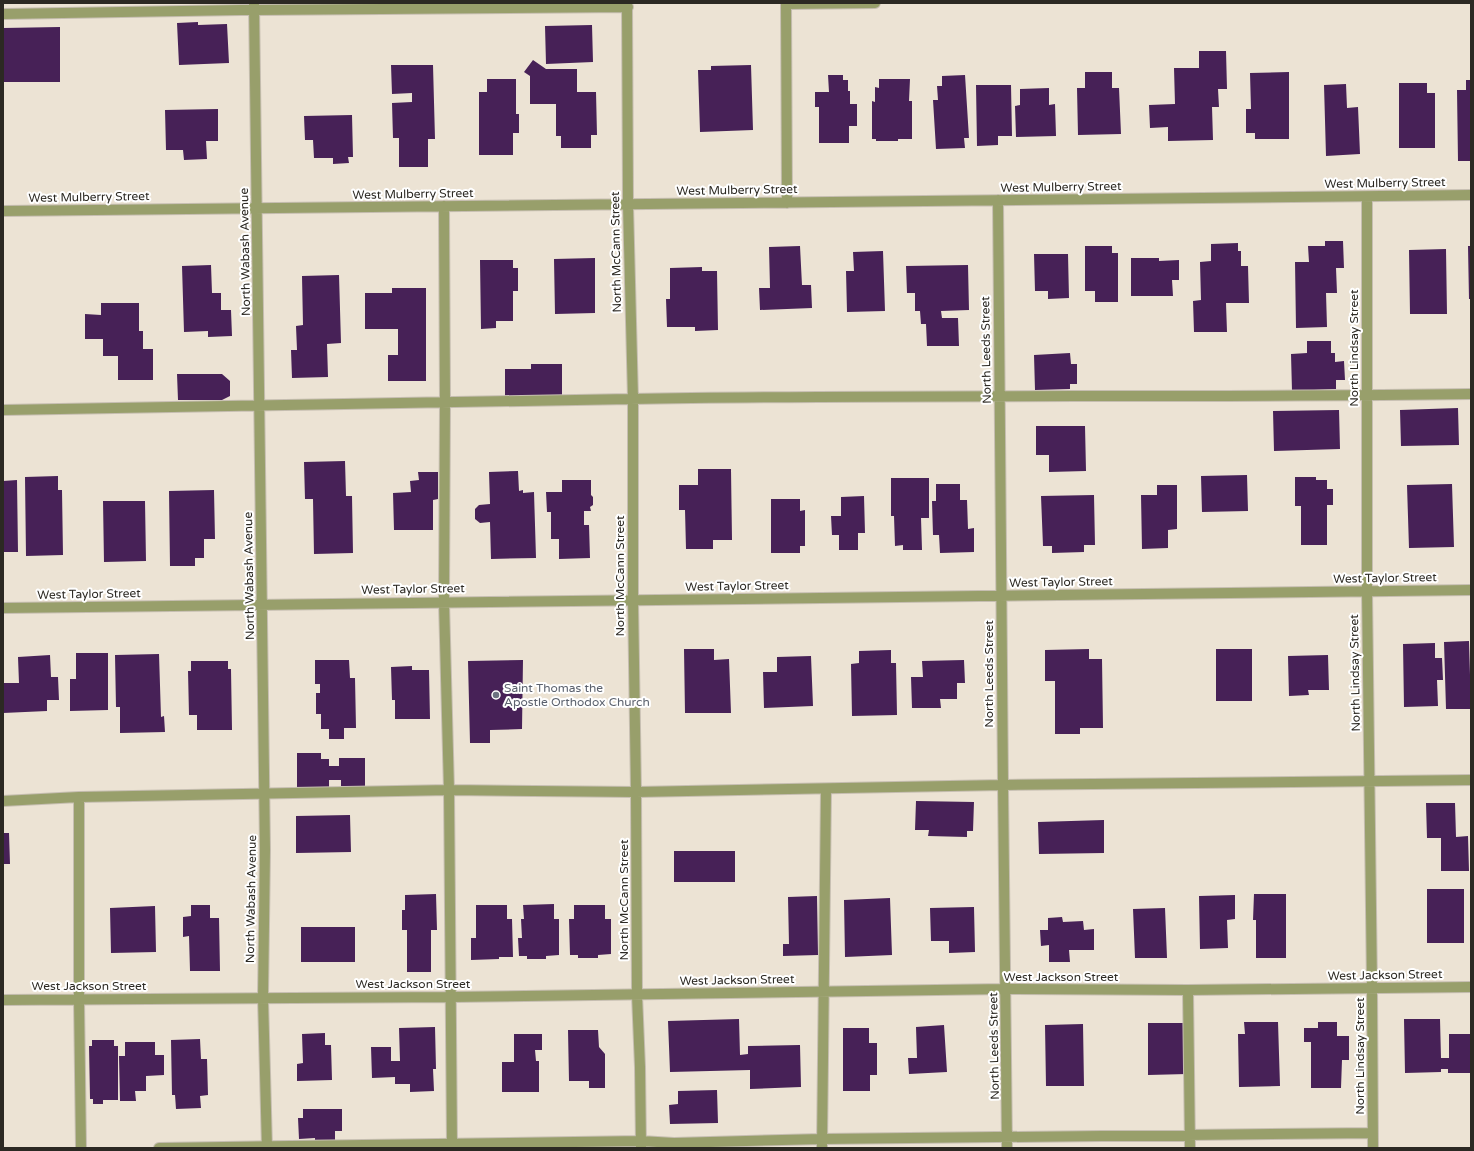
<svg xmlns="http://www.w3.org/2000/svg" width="1474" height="1151" font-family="'Varela Round',sans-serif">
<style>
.building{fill:#472157}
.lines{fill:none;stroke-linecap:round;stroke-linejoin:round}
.minor-casing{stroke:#c6beb1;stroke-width:12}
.minor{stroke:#989f6b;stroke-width:10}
.worship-dot{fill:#6b7280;stroke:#fff;stroke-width:1.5}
.labels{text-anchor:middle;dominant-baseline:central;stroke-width:4;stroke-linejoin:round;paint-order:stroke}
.street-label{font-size:12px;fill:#2c2923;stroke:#fff}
.worship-label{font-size:12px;fill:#5b616d;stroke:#fff;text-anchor:start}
</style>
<rect width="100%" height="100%" fill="#ece3d4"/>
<path class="building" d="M198 22V25L227 24 229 63 179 65 177 23Z
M592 25 593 62 546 64 545 26Z
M60 27V82H3V28Z
M1199 51H1226L1227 89H1218L1219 107H1212L1213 140 1168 141V127L1150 128 1149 105 1175 104 1174 68H1199Z
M533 60 546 69H577V92H596L597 135H591V148H561V136H556V104H530V76L524 72Z
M391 65H433L435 139H428V167H399V138H393L392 103 412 102V93L392 94Z
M751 65 753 130 700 132 698 70H711V66Z
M1085 72H1112V88H1119L1121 134 1078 135 1077 88H1085Z
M1289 72V139H1255V133H1246V109H1251L1250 73Z
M828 75H843V80H848V91H850V104H857V126H849V143H819V107H815V92H829Z
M965 75 969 138H964L965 148 936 149 933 100H938L937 86H942V76Z
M487 79H516V114H519V133H513V155H479V92H487Z
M879 79H910L909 101H912V139H898V141H876V139H872V101L875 102V87L879 88Z
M1466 80H1471V161H1458L1457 90H1466Z
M1399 83H1427V93H1435V148H1399Z
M1346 84 1347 108 1358 107 1360 154 1326 156 1324 85Z
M976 85H1011L1012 136H998V145L977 146Z
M1049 88V105L1055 104 1056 136 1016 137 1015 106 1020 105V89Z
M218 109V141H206L207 159 184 160 183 150H166L165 110Z
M352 115 353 157H348L349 163 333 164V158H314L313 140H305L304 116Z
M1325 241H1343L1344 268H1336L1337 293H1326L1327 327 1296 328 1295 262H1309L1308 246H1325Z
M1238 243V251H1241V266H1248L1249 303H1226L1227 332H1194L1193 301 1201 300 1200 262 1211 261V244Z
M800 246 802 285H811L812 308 760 310 759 288H770L769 247Z
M1085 246H1112V253H1118V302H1095V291H1085Z
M1468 246H1471V299H1469Z
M1446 249 1447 314H1410L1409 250Z
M883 251 885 311 847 312 846 271H854L853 252Z
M1034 254H1068L1069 298 1048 299V291H1035Z
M595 258V313L555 314 554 259Z
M1131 258H1159V261L1179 260V280H1172L1173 296H1131Z
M480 260H513V268H518V291H513V321H496V328L481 329Z
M211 265 212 293H221V310H231L232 336 208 337V331L184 332 182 266Z
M968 265 969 310 941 311 942 318H958L959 346H927L926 324H921L920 311H915V293H907L906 266Z
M702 267V271H717L718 330 695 331V327H667L666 299H670V268Z
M339 275 341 343 327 344 328 377 292 378 291 350H297L296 326 303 325 302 276Z
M392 288H426V381H388V355H398V329H365V293H392Z
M101 303H139V331H143V349H153V380H118V356H103V339H85V314L101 315Z
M1307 341H1331V353H1335V362L1344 361 1345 380H1336V389L1292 391 1291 354 1307 353Z
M1070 353 1071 364H1077V384H1070V389L1035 390 1034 355Z
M531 364H562V396L505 397V369H531Z
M177 374H222L230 381V396L222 400H178Z
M1458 408 1459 445 1401 446 1400 410Z
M1339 410 1340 449 1274 451 1273 411Z
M1036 426H1085L1086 471 1049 472V455H1036Z
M345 461 346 496H352L353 553 314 554 313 499H305L304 462Z
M698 469H731L732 540H713V549H686L685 510H679V485H698Z
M518 471 519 491 523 490V493L534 492 536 558 491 559 490 522 480 523 475 519V509L479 505 490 504 489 472Z
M418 472H438V499L433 500V530H394L393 493 411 492 410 481 419 480Z
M1247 475 1248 511 1202 512 1201 476Z
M58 476V490H62L63 555 26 556 25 477Z
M1295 477H1316V480H1327V489H1333V505H1327V545H1301V506H1295Z
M891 478H929V518H921L922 550H903V545L895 546 894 516H891Z
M17 480 18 552H3V481Z
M562 480H591V495L593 497V505L590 507 591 511H584V525H589L590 558 559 559V539H551V512H547L546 492H562Z
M936 484H960V500H967L968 529 974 528V552L940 553 939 535H933L932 501H936Z
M1452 484 1454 547 1409 548 1407 485Z
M1157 485H1177V529L1168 530V548L1142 549 1141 495H1157Z
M214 490 215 539H204V558H195V566H170L169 491Z
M1094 495 1095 545H1084V552L1052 553V546H1043L1041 496Z
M864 496 865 533H858V550H839V535H832L831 516H841V497Z
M771 499H800V511L805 510V546H800V553H771Z
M103 501H145L146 561 104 562Z
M1469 641 1471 709H1446L1444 642Z
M1435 643V658H1442L1443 680H1437L1438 706 1404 707 1403 644Z
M684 649H714V660L729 659 731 713H685Z
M1089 649V659H1102L1103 728H1080V734H1055V681H1045V650Z
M1216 649H1252V701H1216Z
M891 650V663H896L897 715 852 716 851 664 859 663V651Z
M76 653H108V710L70 711V679H76Z
M159 654 161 717 164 716 165 732 120 733V707H116L115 655Z
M50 655 51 677H58L59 700H47V711L3 713V683H19L18 657Z
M1328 655 1329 690H1308L1309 695 1289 696 1288 656Z
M811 656 813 706 764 708 763 672H777V657Z
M315 660H349L350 678H355L356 728H344V739H329V729H321V714H316V693H320V684H315Z
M523 660 522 729 490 730V743H470L468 661Z
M964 660 965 683H957V699H940L941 708H912L911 677H923L922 661Z
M191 661H228V669H231L232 730H197V715H189L188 671H191Z
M412 666V670H429L430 719H395V700H392L391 667Z
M297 753H321V759H329V766H339V758H365V786H341V780H329V789H297Z
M916 801 974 802 973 831H967V837L928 836 929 830H915Z
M1426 803H1455L1456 837 1468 836 1469 871H1441V838H1427Z
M350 815 351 852 296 853V816Z
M1104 820V853L1039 854 1038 822Z
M3 833H9L10 864H3Z
M674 851H735V882H674Z
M1427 889H1464V943H1427Z
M436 894 437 930H431V972H407V930H402V910H405V895Z
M1254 894H1286V958H1256V920H1253Z
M1235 895V919L1227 920 1228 948 1200 949 1199 896Z
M817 896 818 955 783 956V944H789L788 897Z
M890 898 892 955 845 957 844 900Z
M554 904V919H559V955L546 956V959H527V956H519L518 938H522L521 919H524L523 905Z
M191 905H210V918H219L220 971H190L189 936 183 937V917L191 916Z
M476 905H507V919H512L513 957H499V959L471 960V938H476Z
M574 905H605V919H611V954L598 955V958H578V955H570L569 919H574Z
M155 906 156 952 111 953 110 908Z
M974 907 975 952 949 953V941H931L930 908Z
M1165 908 1167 958H1135L1133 909Z
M1062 917 1063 922 1083 921 1084 930 1094 929V950H1069L1070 962H1049V945L1041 946 1040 930H1048V918Z
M301 927H355V962H301Z
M739 1019 740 1055 748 1054V1046L800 1045 801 1087 750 1089V1070L670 1072 668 1021Z
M1404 1019H1440L1441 1058H1449V1034H1471V1073H1448V1069H1441V1072L1405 1073Z
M1244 1022H1278L1280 1086 1239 1087 1238 1034H1245Z
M1318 1022H1337V1036H1349V1060H1342L1341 1088H1311V1042H1304V1028H1318Z
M1148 1023H1186L1187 1074 1148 1075Z
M1083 1024 1084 1086H1046L1045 1025Z
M944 1025 947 1072 909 1074 908 1058H917L916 1027Z
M435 1027 436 1069H433L434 1091 410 1092V1084H395V1077L372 1078 371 1047H391V1061H400L399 1028Z
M843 1028H869V1043H877V1075H870V1091H843Z
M568 1030H598L599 1047 605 1054V1088H589V1081H569Z
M325 1033V1045H331L332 1080 297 1081V1064L303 1063 302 1034Z
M514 1034H542V1050H535L536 1061H539V1092H502V1062H514Z
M200 1039 201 1059H207L208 1095 200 1096 201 1108 176 1109 175 1095H172L171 1040Z
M92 1040H114V1046H118V1100H103V1104H93V1099H90L89 1046H92Z
M125 1042H155V1055H164V1075L146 1076V1091H135L136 1101H120L119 1056H125Z
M717 1090 718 1123 670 1124 669 1105 678 1104V1091Z
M303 1109H342V1131H335V1142H315V1138L299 1139 298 1118H303Z"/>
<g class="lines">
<defs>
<path id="minor" d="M254 3 265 850 263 998 267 1148
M627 3 628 204 633 399V599L636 792 637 995 640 1067 641 1147
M786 3 787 203
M786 4 875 3
M3 14 241 10 628 7
M1367 197V591L1372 988 1373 1148
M998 200 1003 785 1007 1148
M444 206 445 402 444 602 449 790 452 1148
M3 211 1471 195
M3 410C212 407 421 402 630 399 910 394 1191 398 1471 394
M3 608 1471 590
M79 797V999L81 1148
M3 801 79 797 449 790 636 792 1003 785 1471 780
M1188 990 1190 1148
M3 1000 451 997 1006 989 1188 990 1471 987
M159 1148 641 1141 674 1143 822 1139 1373 1133
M822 1148 826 789"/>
</defs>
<use href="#minor" class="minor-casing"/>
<use href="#minor" class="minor"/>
</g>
<circle class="worship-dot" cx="496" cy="695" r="4"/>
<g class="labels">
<g class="street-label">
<text transform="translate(1385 183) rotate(-1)">West Mulberry Street</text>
<text transform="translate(1061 187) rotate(-1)">West Mulberry Street</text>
<text transform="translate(737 190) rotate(-1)">West Mulberry Street</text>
<text transform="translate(413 194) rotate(-1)">West Mulberry Street</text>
<text transform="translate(89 197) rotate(-1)">West Mulberry Street</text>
<text transform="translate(245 252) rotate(-91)">North Wabash Avenue</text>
<text transform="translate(616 252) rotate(-91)">North McCann Street</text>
<text transform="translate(1354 348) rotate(-90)">North Lindsay Street</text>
<text transform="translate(986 350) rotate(-91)">North Leeds Street</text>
<text transform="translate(249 576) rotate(-91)">North Wabash Avenue</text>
<text transform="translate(620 576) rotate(-90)">North McCann Street</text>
<text transform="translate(1385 578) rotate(-1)">West Taylor Street</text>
<text transform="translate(1061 582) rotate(-1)">West Taylor Street</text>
<text transform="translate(737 586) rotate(-1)">West Taylor Street</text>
<text transform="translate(413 589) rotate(-1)">West Taylor Street</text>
<text transform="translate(89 594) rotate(-1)">West Taylor Street</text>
<text transform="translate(1355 673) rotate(-91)">North Lindsay Street</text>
<text transform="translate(989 674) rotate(-90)">North Leeds Street</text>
<text transform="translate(251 899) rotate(-89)">North Wabash Avenue</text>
<text transform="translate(624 900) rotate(-90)">North McCann Street</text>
<text transform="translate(1385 975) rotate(-1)">West Jackson Street</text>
<text x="1061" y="977">West Jackson Street</text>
<text transform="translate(737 980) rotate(-1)">West Jackson Street</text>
<text x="413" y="984">West Jackson Street</text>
<text x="89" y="986">West Jackson Street</text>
<text transform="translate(994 1046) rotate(-91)">North Leeds Street</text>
<text transform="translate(1360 1056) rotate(-90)">North Lindsay Street</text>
</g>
<g class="worship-label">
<text x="504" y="688">Saint Thomas the<tspan x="504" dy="14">Apostle Orthodox Church</tspan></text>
</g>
</g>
<rect width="1474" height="1151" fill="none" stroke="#2c2923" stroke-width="8"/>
</svg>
